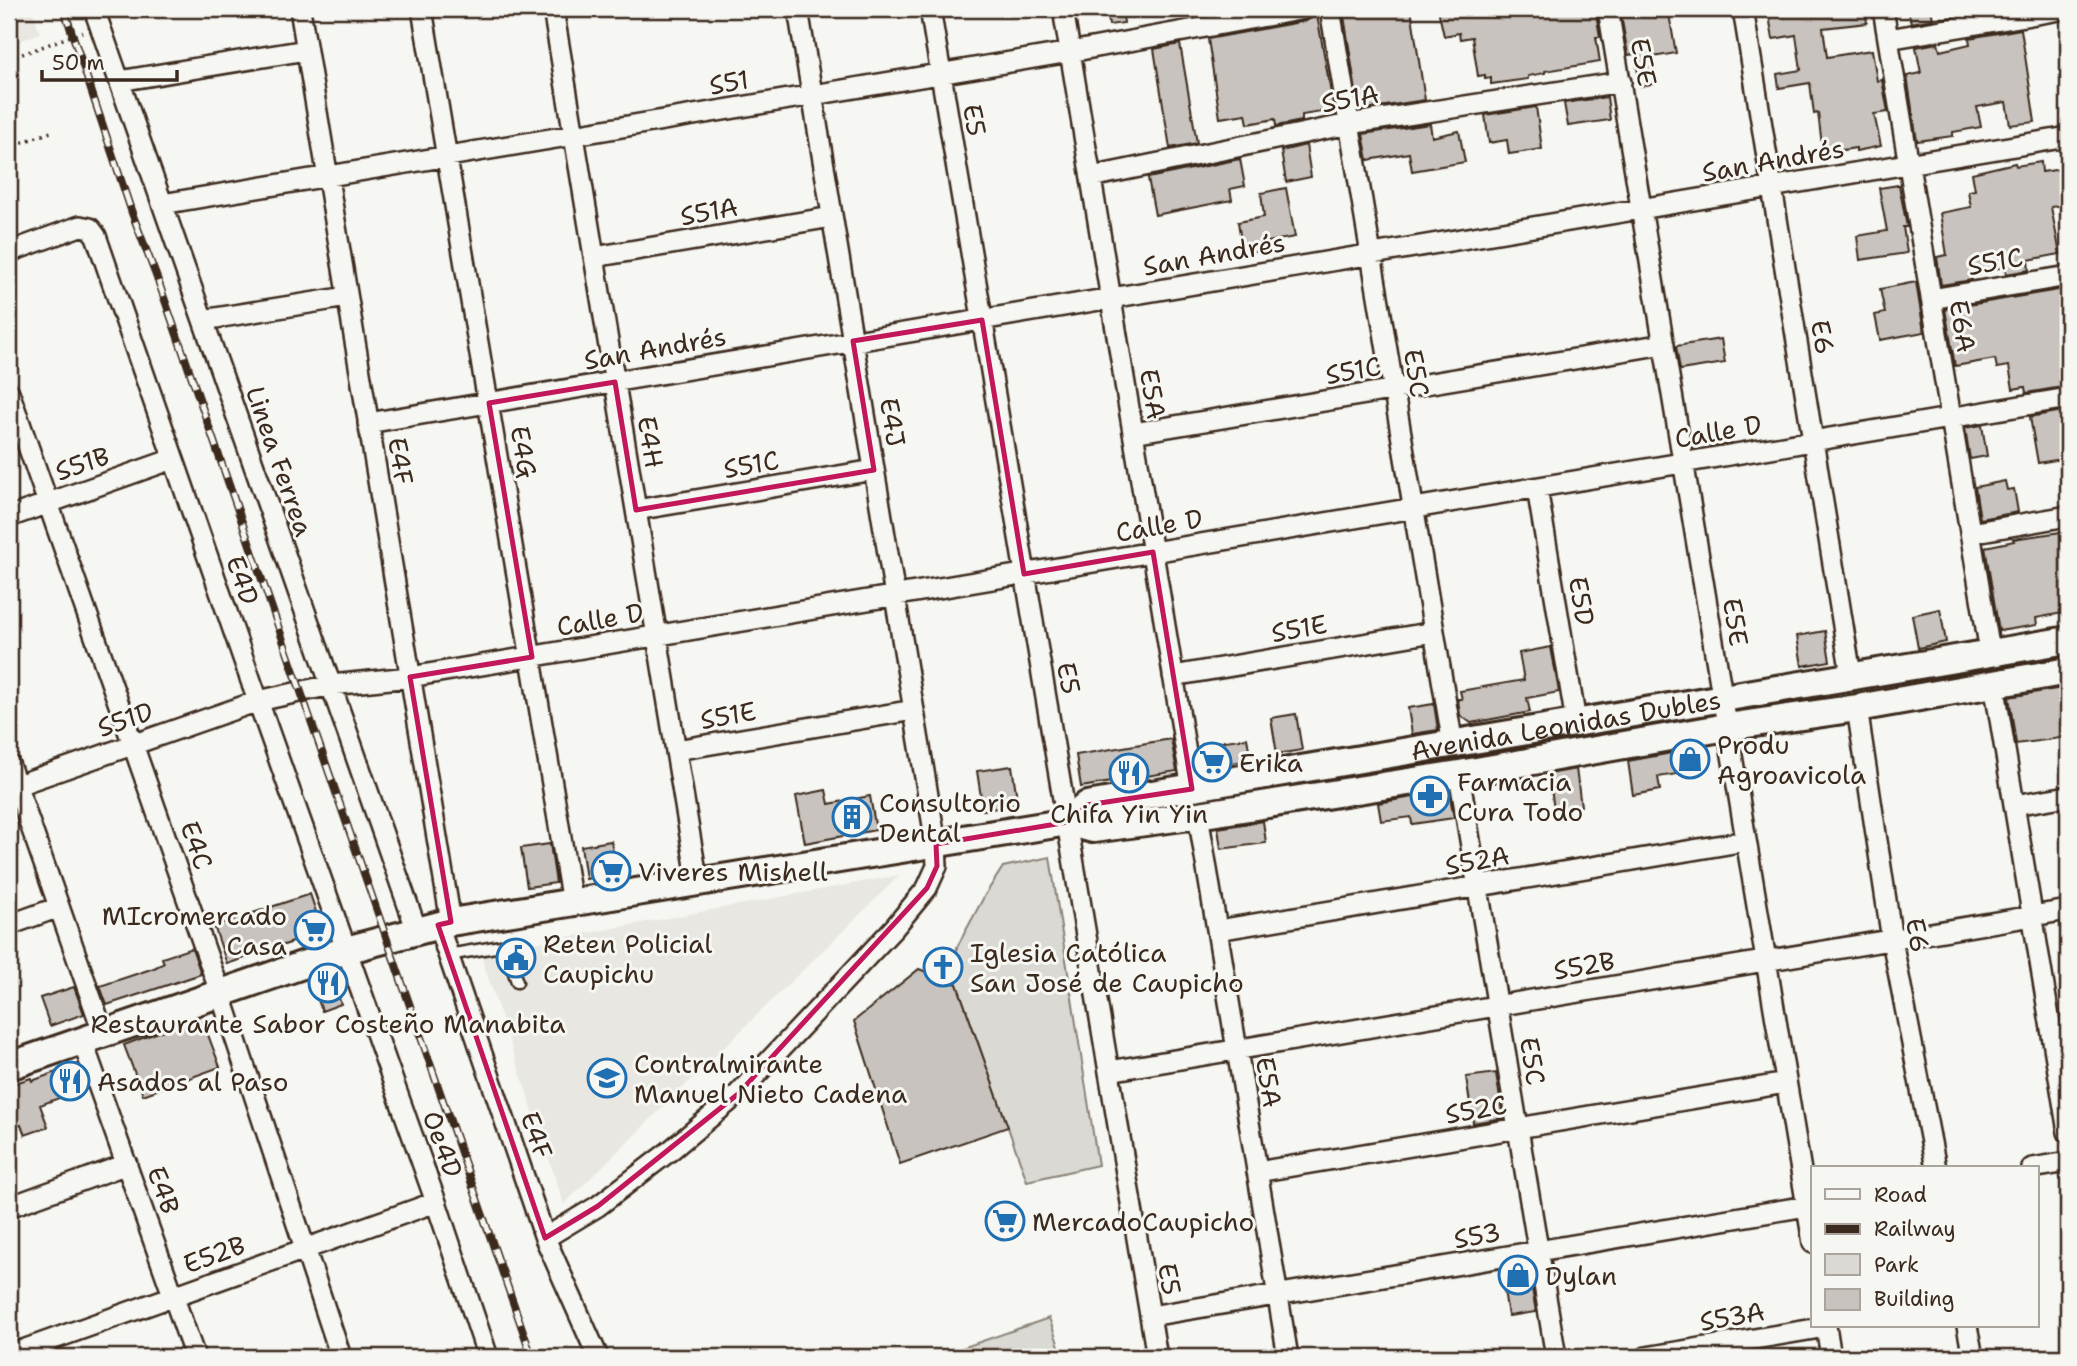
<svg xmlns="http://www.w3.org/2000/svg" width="2077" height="1366" font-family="'Shantell Sans',sans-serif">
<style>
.built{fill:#e8e7e2}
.green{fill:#dad9d3;stroke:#8a8278;stroke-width:2}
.building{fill:#c8c3be;stroke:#3b2a1e;stroke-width:2}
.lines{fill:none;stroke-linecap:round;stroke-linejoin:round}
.service-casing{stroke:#3b2a1e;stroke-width:15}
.minor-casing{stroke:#3b2a1e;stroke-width:24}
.secondary-casing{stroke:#3b2a1e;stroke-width:32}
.path{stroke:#3b2a1e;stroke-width:3.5;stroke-dasharray:2 5;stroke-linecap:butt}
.service{stroke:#f6f6f2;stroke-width:10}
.minor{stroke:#f6f6f2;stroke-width:19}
.secondary{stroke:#f6f6f2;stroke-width:26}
.rail-casing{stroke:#3b2a1e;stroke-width:8}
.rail{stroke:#f6f6f2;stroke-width:5;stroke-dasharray:16;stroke-linecap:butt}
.marked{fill:none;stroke:#c2185b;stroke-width:5;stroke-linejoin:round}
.labels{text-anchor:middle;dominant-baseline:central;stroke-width:6;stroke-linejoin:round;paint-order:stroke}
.street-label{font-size:26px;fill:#3b2a1e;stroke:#f6f6f2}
.poi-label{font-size:26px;fill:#3b2a1e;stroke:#f6f6f2;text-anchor:start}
</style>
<rect width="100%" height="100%" fill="#f6f6f2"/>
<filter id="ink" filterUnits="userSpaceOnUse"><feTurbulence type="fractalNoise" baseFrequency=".0143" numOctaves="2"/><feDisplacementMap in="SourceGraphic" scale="14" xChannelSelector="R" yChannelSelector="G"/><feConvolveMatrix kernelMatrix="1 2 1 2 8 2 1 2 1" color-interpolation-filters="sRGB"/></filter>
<g filter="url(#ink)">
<path class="built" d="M9 9H32L40 33 9 45Z
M900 875 564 1204 480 953Z"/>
<path class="green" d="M2068 649V657L1852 693 1855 685Z
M1050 857 1098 1165 1027 1181 957 984V947L985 895 1003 867Z
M1049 1318 1063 1357H936Z"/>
<path class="building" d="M1107 9H1122L1124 23 1109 25Z
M1203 9H1238L1204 15Z
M1365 9H1411L1425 100 1359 110 1344 16 1345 12Z
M1438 9H1590L1591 14 1596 13 1600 37H1596L1600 62 1545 71V73L1528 76V79L1491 84V78L1485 79V75L1478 76 1472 37 1460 39 1459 33 1444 36Z
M1620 9H1668L1676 53 1653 57 1657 83 1640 86 1635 54 1628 55Z
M1811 9H1865L1867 23 1823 28 1827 57 1872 50 1877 81 1882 80 1888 112 1874 114 1881 146 1856 151V148L1823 153 1818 113 1814 114 1810 83 1779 88 1777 74 1801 70 1796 35 1773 39 1769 16Z
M1908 9H1931L1933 19 1911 23Z
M1317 15 1334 110 1302 115V121L1276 126 1275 119 1248 124 1246 114 1220 118 1208 39 1306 21Z
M2021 29 2035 122 2010 125 2006 102 1977 107 1981 127 1953 132V136L1917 141 1907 76 1921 73 1916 47 1938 43 1940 51 1970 44 1969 38Z
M1180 44 1197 143 1170 148 1154 49Z
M1607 97 1610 120 1568 126 1564 103Z
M1536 107 1542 149 1509 154 1507 140 1489 143 1485 115Z
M1430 124 1432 137 1459 131 1465 162 1412 171 1409 153 1368 160 1363 134Z
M1306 145 1311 177 1286 182 1281 151Z
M1240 159 1245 186 1230 189 1232 200 1155 215 1148 178Z
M2041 162 2042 172 2068 168V204L2051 207 2060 254 2028 260 2029 270 2006 274 2005 267 1970 273 1972 280 1941 285 1937 257 1947 255 1940 213 1971 207 1968 191 1975 190 1972 173 2015 163 2016 166Z
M1899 185 1907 227H1903L1907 253 1860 260 1857 236 1887 231 1879 188Z
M1286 188 1295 237 1267 242 1268 249 1243 253 1238 222 1264 217 1261 193Z
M1916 282 1924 332 1880 340 1875 315 1885 313 1880 289Z
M2064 289 2068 315V386L2026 393 2025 387 2013 389 2009 366 1997 368 1995 359 1955 366 1945 309Z
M1721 339 1725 363 1680 370 1676 346Z
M2068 410V458L2038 463 2030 417Z
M1982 425 1987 456 1970 459 1965 428Z
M2005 481 2007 490 2014 489 2018 512 1980 519 1975 487Z
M2068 531V612L2036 618 2037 625 1999 631 1985 547 2014 541 2013 539Z
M1940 609 1946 642 1918 648 1912 615Z
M1825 631 1830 661 1802 666 1797 636Z
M1551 647 1559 692 1527 698 1530 712 1471 723 1460 715 1458 699H1462L1460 691 1524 680 1519 653Z
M2068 687V737L2016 744 2009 697Z
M1434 704 1438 730 1412 734 1408 708Z
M1296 714 1302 750 1277 754 1271 718Z
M1247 738 1251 760 1205 767 1202 744Z
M1171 739 1177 771 1081 787 1076 755Z
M1699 748 1702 770 1658 777 1660 790 1633 795 1628 761Z
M1012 766 1018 805 983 810 977 771Z
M1576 769 1581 806 1554 810 1549 774Z
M826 790 829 804 870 796 876 830 805 843 796 796Z
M1449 791 1454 818 1412 824 1411 817 1381 821 1378 803Z
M1263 821 1266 843 1221 849 1218 828Z
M611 841 617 873 586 879 581 846Z
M550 844 556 883 527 887 521 848Z
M310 894 323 932 227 964 214 926Z
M192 948 201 974 107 1005 100 986 154 968 164 963 162 958Z
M919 969 957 984 1008 1127 900 1164 854 1021Z
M331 976 341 1004 322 1011 312 983Z
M74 987 84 1014 50 1026 40 998Z
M196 1018 204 1024 220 1067 143 1095 124 1045Z
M78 1064 86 1088 40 1105 48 1127 25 1135 21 1125 9 1129V1085L31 1078 32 1081Z
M1496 1073 1503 1118 1473 1123 1466 1077Z
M1528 1265 1536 1312 1508 1316 1501 1270Z"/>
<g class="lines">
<defs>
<path id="service" d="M448 955 501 946 506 948 517 982"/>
<path id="minor" d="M94 9 417 931
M300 9 451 922
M422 9 572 903
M553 9 698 884
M930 9 1157 1357
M1063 9 1192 789
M1330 9 1453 745
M1608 9 1813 1243
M1743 9 1851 675
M1883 9 1990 652
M1888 39 2066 9
M119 81 306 50
M1091 177 1349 124 1621 82
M162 204 1070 52 1304 9
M9 252 80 226 90 228 96 236 258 701 436 1202 488 1357
M594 257 832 217
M1931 299 2068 276
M203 320 347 297
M9 392 220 992 341 1357
M368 423 2068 137
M1133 433 1664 344
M1537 488 1576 722
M636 510 874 470
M9 517 173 459
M1970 533 2068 516
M1173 676 1434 632
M1994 683 2068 1132
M1857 708 1892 940 1936 1168
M676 750 914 710
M9 764 103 1032
M1459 774 1556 1357
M9 788 258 701 331 685 410 677 2068 398
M2014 805 2068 796
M1198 815 1288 1357
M9 925 59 907
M438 925 545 1238 598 1357
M1218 930 1746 841
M82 1040 195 1357
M1109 1071 2068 910
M2032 1168 2068 1162
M1257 1172 1786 1083
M9 1207 127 1164
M545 1238 598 1206 671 1150 738 1094 894 928 927 888 937 866 936 844 798 9
M1150 1316 1813 1205
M1826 1326 1831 1357
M1967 1326 1973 1357
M9 1355 436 1202
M1646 1357 1826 1327"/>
<g id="secondary">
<path id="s1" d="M1068 822 1087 805 2068 640"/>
<path d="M9 1066 346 950 451 922 1068 822 1093 829 1198 815 1459 774 1727 727 1857 708 2068 671"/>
</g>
</defs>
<use href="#service" class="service-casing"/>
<use href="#minor" class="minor-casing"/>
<use href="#secondary" class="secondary-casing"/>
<path class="path" d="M9 59 82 32
M9 147 51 132"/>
<use href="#service" class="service"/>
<use href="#minor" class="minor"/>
<use href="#secondary" class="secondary"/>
<defs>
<path id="rail" d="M64 9 132 213 160 286 532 1357"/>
</defs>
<use href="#rail" class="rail-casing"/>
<use href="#rail" class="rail"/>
</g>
</g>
<path class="marked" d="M982 320 1024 574 1153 552 1192 789 1087 805 1068 822 936 844 937 866 927 888 738 1094 598 1206 545 1238 438 925 451 922 410 677 532 657 489 403 615 382 636 510 874 470 853 341Z"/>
<defs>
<symbol id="shop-ring" viewBox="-11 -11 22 22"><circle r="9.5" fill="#f6f6f2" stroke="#1f6fb2" stroke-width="1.5"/><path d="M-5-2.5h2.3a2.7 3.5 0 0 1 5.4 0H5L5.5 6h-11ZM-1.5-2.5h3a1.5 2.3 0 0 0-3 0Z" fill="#1f6fb2"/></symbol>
<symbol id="supermarket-ring" viewBox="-11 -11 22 22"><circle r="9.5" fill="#f6f6f2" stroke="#1f6fb2" stroke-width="1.5"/><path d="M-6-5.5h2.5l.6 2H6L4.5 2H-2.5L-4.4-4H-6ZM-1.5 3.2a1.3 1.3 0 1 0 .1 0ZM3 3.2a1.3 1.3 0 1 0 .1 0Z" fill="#1f6fb2"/></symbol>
<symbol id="restaurant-ring" viewBox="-11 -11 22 22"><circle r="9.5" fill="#f6f6f2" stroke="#1f6fb2" stroke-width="1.5"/><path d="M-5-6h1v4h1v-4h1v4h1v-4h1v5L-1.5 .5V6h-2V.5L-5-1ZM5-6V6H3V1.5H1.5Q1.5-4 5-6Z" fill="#1f6fb2"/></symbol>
<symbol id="pharmacy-ring" viewBox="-11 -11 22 22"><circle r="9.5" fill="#f6f6f2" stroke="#1f6fb2" stroke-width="1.5"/><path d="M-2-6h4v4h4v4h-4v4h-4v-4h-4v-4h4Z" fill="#1f6fb2"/></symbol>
<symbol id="building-ring" viewBox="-11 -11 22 22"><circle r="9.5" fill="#f6f6f2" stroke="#1f6fb2" stroke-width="1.5"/><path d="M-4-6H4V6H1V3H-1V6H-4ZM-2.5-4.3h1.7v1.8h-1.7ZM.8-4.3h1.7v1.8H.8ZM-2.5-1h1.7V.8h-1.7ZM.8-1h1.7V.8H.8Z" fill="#1f6fb2"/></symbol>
<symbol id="civic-ring" viewBox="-11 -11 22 22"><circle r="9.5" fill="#f6f6f2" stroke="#1f6fb2" stroke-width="1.5"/><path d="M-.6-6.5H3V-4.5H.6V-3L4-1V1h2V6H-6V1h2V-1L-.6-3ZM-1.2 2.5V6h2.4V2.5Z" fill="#1f6fb2"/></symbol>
<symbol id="church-ring" viewBox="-11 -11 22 22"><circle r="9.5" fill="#f6f6f2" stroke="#1f6fb2" stroke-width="1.5"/><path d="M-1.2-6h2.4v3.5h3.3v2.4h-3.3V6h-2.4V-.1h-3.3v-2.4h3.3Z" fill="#1f6fb2"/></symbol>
<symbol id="school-ring" viewBox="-11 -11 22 22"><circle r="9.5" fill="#f6f6f2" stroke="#1f6fb2" stroke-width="1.5"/><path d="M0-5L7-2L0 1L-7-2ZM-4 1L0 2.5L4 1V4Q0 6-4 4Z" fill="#1f6fb2"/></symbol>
</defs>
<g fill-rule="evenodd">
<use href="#shop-ring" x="1668" y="737" width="44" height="44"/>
<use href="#supermarket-ring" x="1190" y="740" width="44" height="44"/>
<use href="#restaurant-ring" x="1107" y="751" width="44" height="44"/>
<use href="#pharmacy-ring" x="1408" y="774" width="44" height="44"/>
<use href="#building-ring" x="830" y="795" width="44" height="44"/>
<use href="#supermarket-ring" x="589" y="849" width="44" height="44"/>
<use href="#supermarket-ring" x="292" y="908" width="44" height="44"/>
<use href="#civic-ring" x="494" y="936" width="44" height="44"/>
<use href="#church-ring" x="921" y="945" width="44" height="44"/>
<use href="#restaurant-ring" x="306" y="961" width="44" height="44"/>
<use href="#school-ring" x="585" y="1056" width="44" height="44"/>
<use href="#restaurant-ring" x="48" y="1059" width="44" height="44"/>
<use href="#supermarket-ring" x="983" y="1199" width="44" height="44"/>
<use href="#shop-ring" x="1496" y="1253" width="44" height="44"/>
</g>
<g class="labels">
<g class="street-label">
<text transform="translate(1644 62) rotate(80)">E5E</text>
<text transform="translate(729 82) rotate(-10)">S51</text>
<text transform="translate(1350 98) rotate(-10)">S51A</text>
<text transform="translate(975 120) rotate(81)">E5</text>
<text transform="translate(1773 160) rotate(-10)">San Andrés</text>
<text transform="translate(709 211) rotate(-10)">S51A</text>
<text transform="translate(1214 254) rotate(-10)">San Andrés</text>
<text transform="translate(1995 261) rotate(-10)">S51C</text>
<text transform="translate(1963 326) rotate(81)">E6A</text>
<text transform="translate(1823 337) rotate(80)">E6</text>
<text transform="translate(655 348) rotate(-10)">San Andrés</text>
<text transform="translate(1353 370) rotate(-10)">S51C</text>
<text transform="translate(1417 373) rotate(81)">E5C</text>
<text transform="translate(1153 394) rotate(81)">E5A</text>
<text transform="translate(893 422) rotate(81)">E4J</text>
<text transform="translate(1718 431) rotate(-10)">Calle D</text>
<text transform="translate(651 442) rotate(81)">E4H</text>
<text transform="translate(524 452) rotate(81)">E4G</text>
<text transform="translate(280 461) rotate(71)">Linea Ferrea</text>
<text transform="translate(401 461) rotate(81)">E4F</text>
<text transform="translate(82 463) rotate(-19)">S51B</text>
<text transform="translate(751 464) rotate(-10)">S51C</text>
<text transform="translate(1159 525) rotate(-10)">Calle D</text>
<text transform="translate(243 580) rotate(71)">E4D</text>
<text transform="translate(1582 601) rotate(81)">E5D</text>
<text transform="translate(600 619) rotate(-10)">Calle D</text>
<text transform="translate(1736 622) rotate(81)">E5E</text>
<text transform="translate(1299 628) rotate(-10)">S51E</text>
<text transform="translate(1069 678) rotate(80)">E5</text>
<text transform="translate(728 715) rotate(-10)">S51E</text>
<text transform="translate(125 719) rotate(-19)">S51D</text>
<text stroke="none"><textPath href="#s1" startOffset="511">Avenida Leonidas Dubles</textPath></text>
<text transform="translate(197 845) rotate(71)">E4C</text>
<text transform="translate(1477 860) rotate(-10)">S52A</text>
<text transform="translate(1918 935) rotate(80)">E6</text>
<text transform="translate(1584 965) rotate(-10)">S52B</text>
<text transform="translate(1533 1061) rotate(81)">E5C</text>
<text transform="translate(1269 1082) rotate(81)">E5A</text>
<text transform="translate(1476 1109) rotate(-10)">S52C</text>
<text transform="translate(537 1135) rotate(71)">E4F</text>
<text transform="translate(443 1144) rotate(70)">Oe4D</text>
<text transform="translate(164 1190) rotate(70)">E4B</text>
<text transform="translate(1477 1235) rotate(-10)">S53</text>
<text transform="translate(214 1254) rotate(-20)">E52B</text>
<text transform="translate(1170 1279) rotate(81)">E5</text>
<text transform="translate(1732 1316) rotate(-10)">S53A</text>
</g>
<g class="poi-label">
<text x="1717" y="744">Produ<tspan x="1717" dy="30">Agroavicola</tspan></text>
<text x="1239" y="762">Erika</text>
<text x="1457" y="781">Farmacia<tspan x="1457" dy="30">Cura Todo</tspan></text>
<text x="879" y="802">Consultorio<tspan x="879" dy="30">Dental</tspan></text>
<text x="1129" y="813" text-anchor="middle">Chifa Yin Yin</text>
<text x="638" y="871">Viveres Mishell</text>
<text x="287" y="915" text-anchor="end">MIcromercado<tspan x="287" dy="30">Casa</tspan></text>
<text x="543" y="943">Reten Policial<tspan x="543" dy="30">Caupichu</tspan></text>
<text x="970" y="952">Iglesia Católica<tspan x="970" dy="30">San José de Caupicho</tspan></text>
<text x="328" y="1023" text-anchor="middle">Restaurante Sabor Costeño Manabita</text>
<text x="634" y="1063">Contralmirante<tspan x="634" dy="30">Manuel Nieto Cadena</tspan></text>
<text x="97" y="1081">Asados al Paso</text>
<text x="1032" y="1221">MercadoCaupicho</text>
<text x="1545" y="1275">Dylan</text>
</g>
</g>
<rect width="2077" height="1366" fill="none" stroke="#f6f6f2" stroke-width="35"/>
<rect x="18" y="18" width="2042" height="1331" fill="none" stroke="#3b2a1e" stroke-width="2.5" filter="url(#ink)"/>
<rect x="1811" y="1166" width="228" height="161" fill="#f6f6f2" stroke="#aba49d" stroke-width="2"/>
<rect x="1825" y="1189" width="35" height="10" fill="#f6f6f2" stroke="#aba49d" stroke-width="2"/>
<text x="1874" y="1202" font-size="21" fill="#3b2a1e">Road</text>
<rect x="1825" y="1224" width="35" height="10" fill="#3b2a1e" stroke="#aba49d" stroke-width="2"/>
<text x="1874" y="1236" font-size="21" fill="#3b2a1e">Railway</text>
<rect x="1825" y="1254" width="35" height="21" fill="#dad9d3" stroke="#aba49d" stroke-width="2"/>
<text x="1874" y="1272" font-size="21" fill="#3b2a1e">Park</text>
<rect x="1825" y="1289" width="35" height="21" fill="#c8c3be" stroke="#aba49d" stroke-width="2"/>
<text x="1874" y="1306" font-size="21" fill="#3b2a1e">Building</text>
<path d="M42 70v10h135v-10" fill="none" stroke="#3b2a1e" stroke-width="3.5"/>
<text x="52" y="70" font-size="21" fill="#3b2a1e" stroke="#f6f6f2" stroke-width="5" paint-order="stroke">50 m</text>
</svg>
